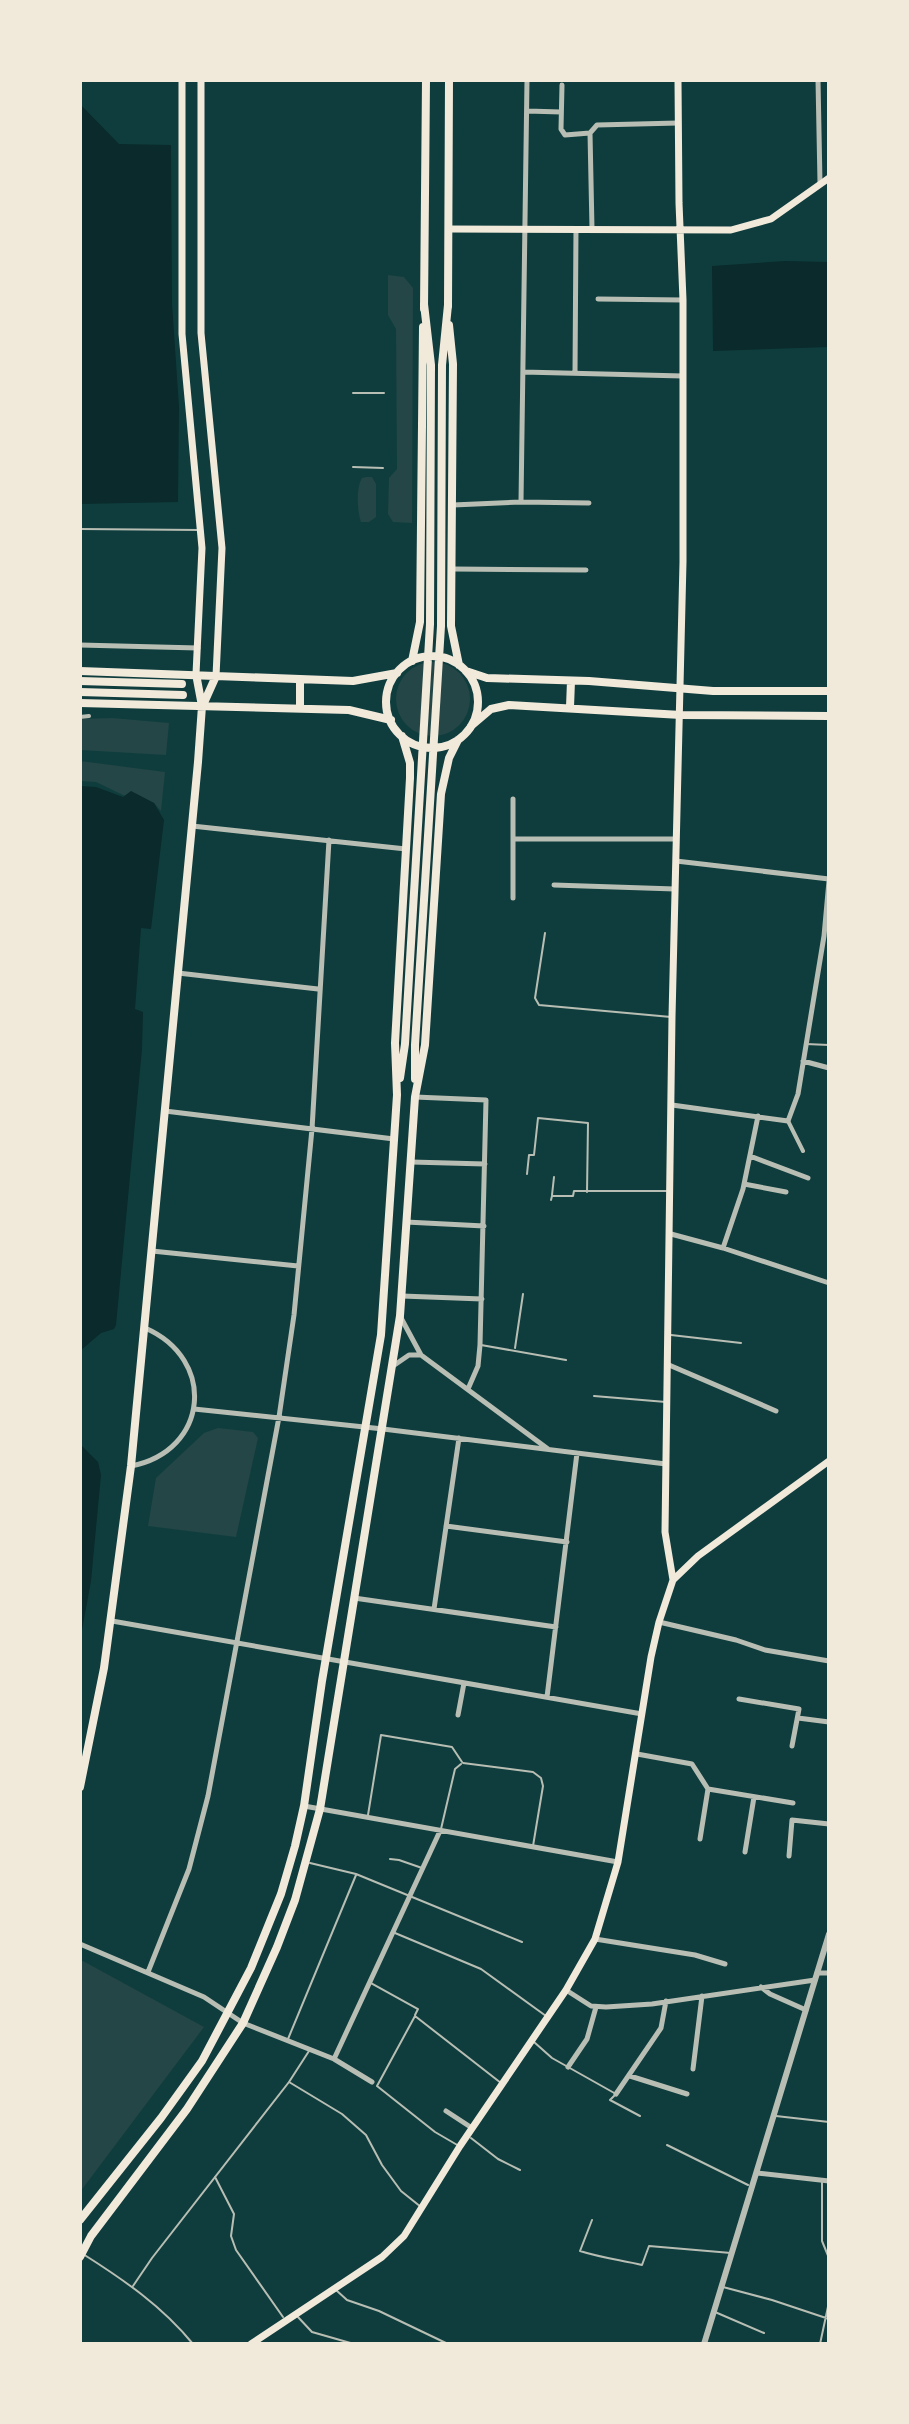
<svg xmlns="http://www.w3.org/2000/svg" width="909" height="2424" font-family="Signika,sans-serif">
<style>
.green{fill:#244646}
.water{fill:#0a2a2b}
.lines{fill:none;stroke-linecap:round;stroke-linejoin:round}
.service{stroke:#b8beb3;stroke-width:2}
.pedestrian{stroke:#b8beb3;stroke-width:4}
.minor{stroke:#b8beb3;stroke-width:5}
.tertiary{stroke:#b8beb3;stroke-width:6}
.secondary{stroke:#f1e9da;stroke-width:7}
.primary{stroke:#f1e9da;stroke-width:8}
</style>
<rect width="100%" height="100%" fill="#0f3d3e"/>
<path class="green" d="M388 275 404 277 413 288 412 523 393 522 388 514 389 478 397 469 396 329 388 315Z
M366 477H372L376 484V517L369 522H361C357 510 356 488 362 478Z
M396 699a37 37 0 1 1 74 0a37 37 0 1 1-74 0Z
M112 718 169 723 166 755 80 750V719Z
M80 761 165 772 161 811 154 803 132 792 125 796 96 782 80 781Z
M218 1428 253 1432 258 1438 236 1537 148 1526 156 1478 204 1433Z
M83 1961 204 2027 80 2192V1962Z"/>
<path class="water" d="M80 104 119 144 171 145 172 303 179 407 178 502 80 504Z
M785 261 829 262V347L713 351 712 266Z
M80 786 96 787 123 797 131 791 154 803 164 820 151 929 141 928 135 1009 143 1012 142 1049 116 1325 114 1329 101 1333 80 1351Z
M80 1444 98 1462 101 1475 91 1581 80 1641Z"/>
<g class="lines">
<path class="service" d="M353 393H384
M353 467 383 468
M80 529 199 530
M545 933 535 998 539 1005 671 1017
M806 1044 829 1045
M527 1174 529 1155H534L538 1118 588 1123 587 1192
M552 1195 554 1177
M551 1200 552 1196H573L574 1191H666
M671 1335 741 1343
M481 1345 566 1360
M515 1348 523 1294
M594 1396 666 1402
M463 1763 533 1772 541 1778 543 1786 533 1846
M368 1815 381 1735 452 1747 462 1762
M441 1829 455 1769 461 1764
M390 1859 399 1860 422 1868
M310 1863 356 1874 522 1942
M395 1933 481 1969 546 2016
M371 1983 418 2009 415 2015
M288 2039 356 1875
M534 2042 552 2058 616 2094 610 2100 640 2116
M289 2082 342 2114 366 2135 382 2165 401 2191 421 2207
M377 2086 415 2016 501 2083
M377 2086 435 2132 459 2146
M776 2116 829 2122
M471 2138 498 2159 520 2170
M667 2145 748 2185
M215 2177 234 2214 231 2236 236 2250 283 2317
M822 2181V2241L829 2258
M592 2220 580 2251C602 2258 621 2260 642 2265L649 2246 731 2253
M83 2254C124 2280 162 2306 193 2344
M133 2286 152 2258 289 2082 309 2051
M723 2287 772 2300 829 2319
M336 2290 347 2300 379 2311 448 2344
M715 2312 764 2333
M297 2316 312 2332 354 2344
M820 2344 829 2302"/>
<path class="pedestrian" d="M80 717 89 716
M788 1121 803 1151"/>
<path class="minor" d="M818 80 820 183
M562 85 561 129 565 135 590 133 597 125 678 123
M527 111 561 112
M590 133 592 229
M598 299 683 300
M523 372 683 376
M575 373 576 229
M521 502 589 503
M453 505 521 502 527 80
M453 569 586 570
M80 645 198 648
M192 826 406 849
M513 839H676
M676 861 829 879
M554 885 675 889
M513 898V799
M178 973 318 989
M803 1061 829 1068
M415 1097 486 1100 480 1345 478 1366 468 1389
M672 1105 788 1121 798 1094 824 936 829 881
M165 1111 394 1139
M750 1156 808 1178
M411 1162 485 1164
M744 1184 786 1192
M406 1222 484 1226
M671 1234 723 1248 829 1283
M723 1248 743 1189 758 1116
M152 1251 298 1266
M402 1296 482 1299
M400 1316 421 1355 548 1449
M669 1365 776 1411
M393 1366 409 1355H420
M194 1409 383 1429 666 1464
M131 1466C209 1451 217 1359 145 1328
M446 1526 567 1542
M354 1598 556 1627
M434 1609 459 1438
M112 1621 642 1714
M659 1622 736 1640 765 1650 829 1661
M547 1697 577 1453
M739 1699 799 1709 792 1746
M458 1715 464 1683
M798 1718 829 1722
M637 1754 692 1764 708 1789 793 1803
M304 1806 618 1862
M700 1839 708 1789
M745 1852 754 1797
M789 1856 792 1820 829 1824
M595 1939 695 1955 725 1964
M80 1944 204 1997 243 2023 334 2059 372 2082
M148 1972 189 1869 208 1796 279 1417 294 1315 312 1129 329 840
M817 1973H829
M761 1987 770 1994 806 2010
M566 1990 591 2006 606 2007 652 2004 815 1980
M334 2059 440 1831
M568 2067 587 2039 596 2007
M693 2069 702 1996
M630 2076 687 2094
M616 2094 661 2028 666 2001
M446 2111 472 2128
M757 2173 829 2181"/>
<path class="tertiary" d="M704 2344 829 1934"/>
<path class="secondary" d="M182 80V334L202 548 196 674
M201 80V333L222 548 216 676
M449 229 731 230 771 219 829 178
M673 1580 665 1532 672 1017 683 562V300L679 203 678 80
M251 2344 382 2257 404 2236 460 2146 566 1990 595 1939 618 1862 651 1657 659 1622 673 1580 698 1556 829 1461"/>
<path class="primary" d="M448 307 449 80
M424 309 426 80
M449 325 453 364 451 626 459 665
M386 702a46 46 0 1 1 92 0a46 46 0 1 1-92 0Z
M412 661 420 622 423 327
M80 671 353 681 397 673
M466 671 487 678 589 681 713 691H829
M80 681 182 684
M80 692 183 695
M80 703 349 710 391 720
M203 705 216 676
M570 707 571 681
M300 708V679
M471 726 491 709 509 705 681 715 829 716
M400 1078 405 1044 430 624 431 365 424 304
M415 1079V1045L441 626 442 365 448 305
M80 1787 104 1668 131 1466 198 762 202 706 196 674
M80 2220 161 2118 202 2061 251 1968 281 1894 295 1846 304 1806 322 1681 381 1335 397 1095 395 1043 410 778V763L402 736
M80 2257 91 2236 187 2109 243 2023 277 1947 295 1900 320 1809 400 1316 415 1097 425 1045 441 794 449 758 458 740"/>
</g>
<rect width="909" height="2424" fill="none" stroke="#f1e9da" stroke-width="164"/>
</svg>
